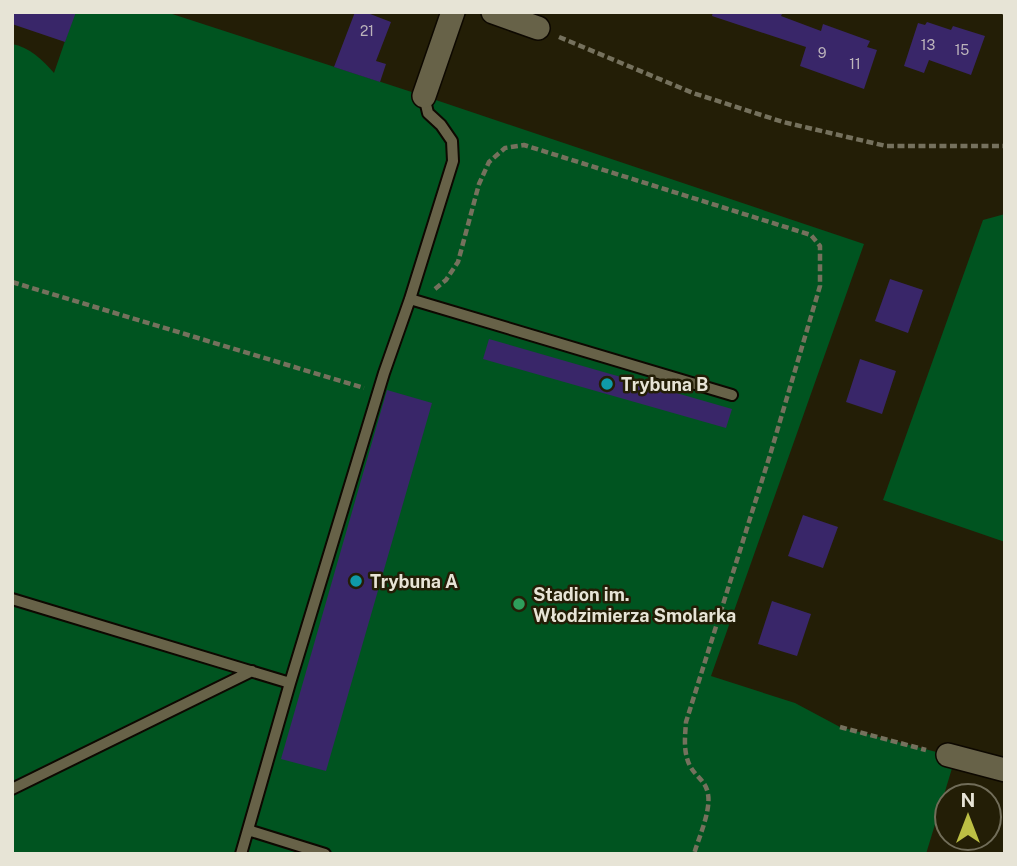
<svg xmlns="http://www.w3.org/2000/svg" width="1017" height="866" font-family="'Public Sans',sans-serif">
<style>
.green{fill:#005420}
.building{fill:#392669}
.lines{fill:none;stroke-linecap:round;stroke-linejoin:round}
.lane-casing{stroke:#0d0800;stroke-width:14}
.street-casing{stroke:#0d0800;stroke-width:26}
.path{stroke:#75715d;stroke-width:4.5;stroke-dasharray:7 3.5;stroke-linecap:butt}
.lane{stroke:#676248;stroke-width:10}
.street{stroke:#676248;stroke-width:23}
.culture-dot{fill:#0f9aa8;stroke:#231e06;stroke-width:2.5}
.leisure-dot{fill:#2e9e5b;stroke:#231e06;stroke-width:2.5}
.labels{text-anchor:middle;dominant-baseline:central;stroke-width:5;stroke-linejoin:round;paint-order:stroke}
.number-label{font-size:14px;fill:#bcb4bb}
.poi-label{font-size:18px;font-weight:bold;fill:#e7e4d6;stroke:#231e06;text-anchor:start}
</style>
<rect width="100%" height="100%" fill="#231e06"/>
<path class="green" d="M75 12H166L424 96 864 244 711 676 795 703 840 727 948 755 953 765 926 854H12V44C29 47 43 60 54 73Z
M1005 214V542L883 500 983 220Z"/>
<path class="building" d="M12 12H76L65 42 12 24Z
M355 12H365L391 22 376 61 386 64 380 82 334 67Z
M713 12H783L781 16 821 31 823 24 870 41 867 47 877 50 864 89 800 66 806 47 712 16Z
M927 22 951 30 953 26 985 36 971 75 929 60 924 73 904 66 918 23 925 25Z
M890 279 923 290 908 333 875 321Z
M489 339 732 409 726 428 483 359Z
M860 359 896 371 882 414 846 402Z
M387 390 432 403 326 771 281 759Z
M803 515 838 527 823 568 788 556Z
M772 601 811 614 797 656 758 644Z"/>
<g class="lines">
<defs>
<path id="lane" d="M410 299 732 395
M12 599 290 683
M12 789 252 671
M248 830 325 854
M241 854 290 683 384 373 410 299 453 161 452 141 441 125 428 113 424 96"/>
<path id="street" d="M493 12 538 28
M424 96 453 12
M948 755 1005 770"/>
</defs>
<use href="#lane" class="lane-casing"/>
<use href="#street" class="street-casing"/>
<path class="path" d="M1003 12 1005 14
M559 37 693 93 783 122 886 146H1005
M12 282 364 388
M435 289 446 280 458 262 479 184 489 162 505 148 524 145 811 235 820 246V286L770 455 686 722C685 737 683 752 690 766 696 777 706 781 708 794 711 811 699 837 694 854
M840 727 926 750"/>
<use href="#lane" class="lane"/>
<use href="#street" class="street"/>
</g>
<g class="culture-dot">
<circle cx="607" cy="384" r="7"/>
<circle cx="356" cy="581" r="7"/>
</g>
<circle class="leisure-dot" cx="519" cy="604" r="7"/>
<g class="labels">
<g class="number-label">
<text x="367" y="31">21</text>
<text x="928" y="45">13</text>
<text x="962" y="50">15</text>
<text x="822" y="53">9</text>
<text x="855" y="64">11</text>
</g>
<g class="poi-label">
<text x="621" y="384">Trybuna B</text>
<text x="370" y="581">Trybuna A</text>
<text x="533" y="594">Stadion im.<tspan x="533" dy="21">Włodzimierza Smolarka</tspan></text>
</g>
</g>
<rect width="1017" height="866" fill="none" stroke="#e7e4d6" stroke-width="28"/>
<g transform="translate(968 817)"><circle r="33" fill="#231e06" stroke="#716d59" stroke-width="2"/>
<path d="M0-5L12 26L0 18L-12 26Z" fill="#bcbf44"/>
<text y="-10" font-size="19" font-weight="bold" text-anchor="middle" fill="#e7e4d6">N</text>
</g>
</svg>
